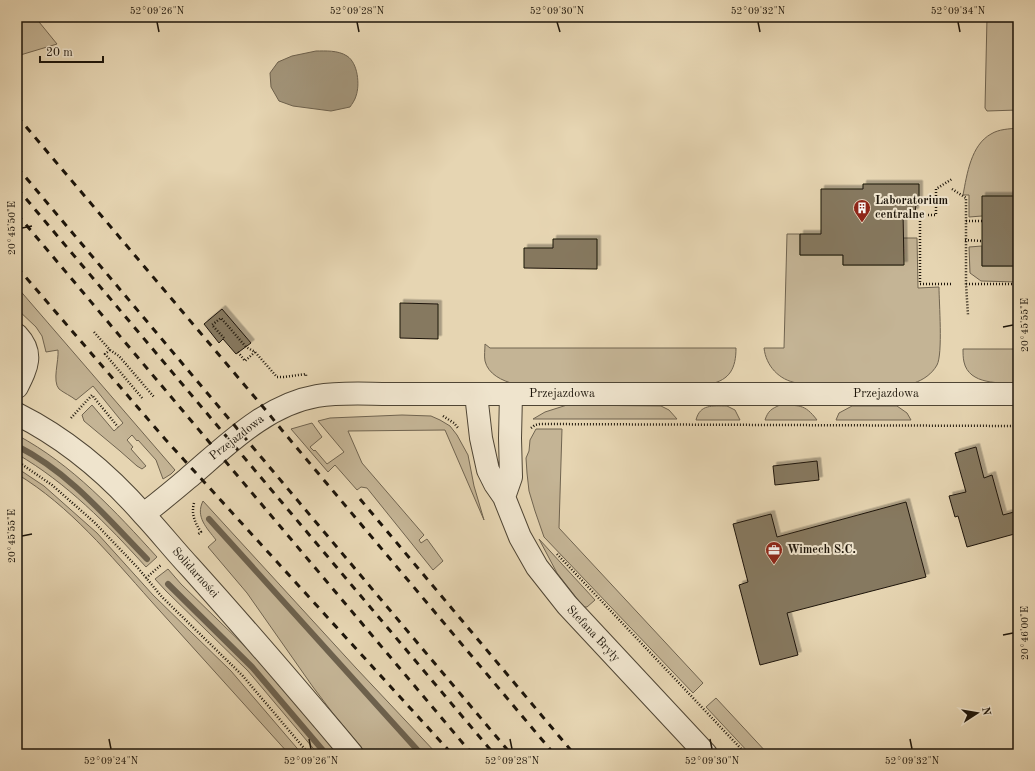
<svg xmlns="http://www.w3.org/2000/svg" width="1035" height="771" font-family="'Old Standard TT',serif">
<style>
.green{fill:#c4b495;stroke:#706450}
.water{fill:#a29479;stroke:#6d614d}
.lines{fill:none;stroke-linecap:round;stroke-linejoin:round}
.stream{stroke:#6d614d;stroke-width:6}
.building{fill:#867961;stroke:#1d150a;filter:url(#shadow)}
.minor-casing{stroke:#4f4534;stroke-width:24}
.path{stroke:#1d150a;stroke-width:2.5;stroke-dasharray:1 2;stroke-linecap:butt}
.minor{stroke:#efe4cd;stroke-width:22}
.rail{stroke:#1d150a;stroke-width:3;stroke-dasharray:7 7;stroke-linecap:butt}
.ticks{fill:none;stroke:#1d150a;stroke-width:1.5}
.labels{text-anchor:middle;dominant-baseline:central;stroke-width:4;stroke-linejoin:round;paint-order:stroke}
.poi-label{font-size:12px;font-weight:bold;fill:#1d150a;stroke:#efe4cd;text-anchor:start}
.street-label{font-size:12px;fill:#1d150a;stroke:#efe4cd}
.neatline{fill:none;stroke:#1d150a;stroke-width:1.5}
.ticks-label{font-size:10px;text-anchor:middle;fill:#1d150a}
</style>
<defs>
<filter id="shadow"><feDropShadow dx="3.5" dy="-3.5" stdDeviation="0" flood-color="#0004"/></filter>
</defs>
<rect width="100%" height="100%" fill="#e6d5b2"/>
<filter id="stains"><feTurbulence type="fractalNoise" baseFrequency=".005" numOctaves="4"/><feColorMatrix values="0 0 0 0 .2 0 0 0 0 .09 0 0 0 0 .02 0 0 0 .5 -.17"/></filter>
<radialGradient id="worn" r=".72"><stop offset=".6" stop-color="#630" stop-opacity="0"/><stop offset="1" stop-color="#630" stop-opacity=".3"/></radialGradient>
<path class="green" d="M17 17H35L57 44 17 56Z
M987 17H1018V110L987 111 985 108Z
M1018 128V196L982 216 969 217V195H963C967 174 971 145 991 134 999 129 1009 129 1018 128Z
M787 234H800V255H843V265H903V238H917L918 288 939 287C939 302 943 354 937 365 932 374 923 380 914 383 887 383 860 383 834 383 822 383 808 385 797 383 779 380 766 366 764 348H784Z
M982 246V266H1018V282L981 281 970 273 969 247Z
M17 287 175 470 171 474 163 479 156 460 138 440 137 441 132 435 127 440 133 447 131 449 146 466 142 469 137 466 120 451 84 421 82 415 92 405 114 431 123 423 93 386 76 400C71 396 64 393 59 389 52 381 59 361 58 350L46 352 42 336 36 327 17 309Z
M485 344 490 348H736C736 368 730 380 710 384H515C502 381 488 374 485 361 484 356 485 349 485 344Z
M963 349H1018V383C1000 383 969 385 964 362 963 358 963 353 963 349Z
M567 405 661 406 669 410 677 419H533L545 412Z
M780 405C799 406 804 403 817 420H765C768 411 771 409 780 405Z
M727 406 735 410 740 420H696C700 404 712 406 727 406Z
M852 406H897L907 413 911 420H836L839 413Z
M402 415 431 416 440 420 450 426 457 435 468 455 474 486 484 520 445 430 348 431 362 463 424 535 419 540 421 543 427 539 443 561 433 570 367 488 361 487 357 490 335 465 328 472 291 429 312 423 322 437 310 447 314 451 315 450 327 464 344 452 318 421 330 418Z
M536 429H562L559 528 703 683 693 693 544 537 535 511 529 491 527 473 526 458 529 451 530 440Z
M17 435C73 465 115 511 157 557L146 567C107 524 67 483 17 454Z
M17 468 44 486 97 533 153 595 231 671 302 754H289C243 703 197 652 151 601 110 555 70 506 17 474Z
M203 501 356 668 437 754H367L332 712 313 687 247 593 208 547 216 540C207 528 195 517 203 501Z
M539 539 595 600 587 607H584L582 605 557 573Z
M168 569 181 584 256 657 338 754H318L248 671 166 591 155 579Z
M716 698 768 754H750L706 707Z"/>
<path class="water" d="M316 51C325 51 338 50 347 56 358 63 360 85 356 96 355 100 352 104 350 107L331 111 293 106 279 101 271 87 270 73 278 62 292 56Z"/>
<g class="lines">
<path class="stream" d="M17 446C69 472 107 518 147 559
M209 519 421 754
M168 584 252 667 326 754"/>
</g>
<path class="building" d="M863 184H919V205H916L915 212H903L904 265H843V255H800V234H821V189H863Z
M982 196H1018V266H982Z
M553 239H597V269L524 268V248H553Z
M400 303 438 304V339L400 338Z
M222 309 251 343 236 354 223 339 219 343 204 324Z
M976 447 984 478 992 475 1003 515 1014 512 1018 527V533L967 547 958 516 955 517 949 496 966 492 955 453Z
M817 461 819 480 775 485 773 466Z
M906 502 926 577 787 613 798 655 760 665 739 585 748 582 733 524 771 514 777 537Z"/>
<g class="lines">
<defs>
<path id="minor" d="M17 335C34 353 27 367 17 387
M476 394 481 438 488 470 495 484 504 497 520 537 537 567 567 605 706 754
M17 414C65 438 109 475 144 515 160 532 174 550 190 567 245 628 299 691 352 754
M504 497 511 477 510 438 511 394
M144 514C158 503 173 491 187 479 225 447 265 405 317 396 341 392 366 394 390 394H1018"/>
</defs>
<use href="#minor" class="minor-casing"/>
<path class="path" d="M952 189 966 198V284L968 315
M966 221H982
M965 240 982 241
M951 284H920V215H936V189L952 179
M966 284H1018
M94 332 110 350 119 356 154 397
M224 338 212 325 221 318 246 347 255 352 277 377H284L306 374V377
M110 350 105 354 143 399
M238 352 245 361 255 352
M443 416 454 423 458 428
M71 418 92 395 118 427
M531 428 535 425 540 424 1018 426
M17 461 52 485 94 522 138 568 162 597 242 675 309 754
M194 503C191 514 195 523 201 532L197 535
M557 554 746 754
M146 578 161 565"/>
<use href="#minor" class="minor"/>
<path class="rail" d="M17 116 269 414 281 429 554 754
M17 167 511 754
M17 188 494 754
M17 214 472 754
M17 267 165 439 452 754
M360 499 574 754"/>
</g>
<path class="ticks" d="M157 22 159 32M357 22 359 32M557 22 560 32M758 22 760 32M958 22 960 32M22 228 32 226M1003 327 1013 325M22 536 32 534M1003 635 1013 633M109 739 111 749M309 739 311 749M510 739 512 749M710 739 712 749M910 739 912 749"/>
<defs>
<symbol id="building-pin" viewBox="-11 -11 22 30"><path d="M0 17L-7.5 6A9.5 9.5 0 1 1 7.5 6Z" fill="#8f2418" stroke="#efe4cd"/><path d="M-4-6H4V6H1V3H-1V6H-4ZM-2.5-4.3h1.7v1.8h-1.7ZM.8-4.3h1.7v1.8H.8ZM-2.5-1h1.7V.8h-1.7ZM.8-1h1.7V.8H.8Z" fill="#fff"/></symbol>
<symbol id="office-pin" viewBox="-11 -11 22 30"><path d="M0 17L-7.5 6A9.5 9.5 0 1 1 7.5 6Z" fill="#8f2418" stroke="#efe4cd"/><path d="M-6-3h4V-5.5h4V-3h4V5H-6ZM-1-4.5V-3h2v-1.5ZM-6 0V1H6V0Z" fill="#fff"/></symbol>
</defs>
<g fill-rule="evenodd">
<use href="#building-pin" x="852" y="198" width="20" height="27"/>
<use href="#office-pin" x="764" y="540" width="20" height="27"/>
</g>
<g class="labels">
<g class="poi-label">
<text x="875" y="201">Laboratorium<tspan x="875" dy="14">centralne</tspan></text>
<text x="787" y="550">Wimech S.C.</text>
</g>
<g class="street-label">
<text x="562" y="394">Przejazdowa</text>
<text x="886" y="394">Przejazdowa</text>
<text transform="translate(237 438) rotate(-38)">Przejazdowa</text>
<text transform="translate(195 573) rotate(48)">Solidarności</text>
<text transform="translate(593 634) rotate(47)">Stefana Bryły</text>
</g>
</g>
<rect width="1035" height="771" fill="none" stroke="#e6d5b2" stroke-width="44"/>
<g transform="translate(977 713) rotate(78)" stroke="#efe4cd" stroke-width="3" paint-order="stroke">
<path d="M0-3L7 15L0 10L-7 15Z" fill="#1d150a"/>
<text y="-6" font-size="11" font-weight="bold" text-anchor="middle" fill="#1d150a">N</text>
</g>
<path d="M40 56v6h63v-6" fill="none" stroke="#1d150a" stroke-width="2"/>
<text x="46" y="56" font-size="12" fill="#1d150a" stroke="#efe4cd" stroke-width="3" paint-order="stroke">20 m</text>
<rect x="22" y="22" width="991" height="727" class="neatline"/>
<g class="ticks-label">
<text x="157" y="14">52°09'26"N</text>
<text x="357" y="14">52°09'28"N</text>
<text x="557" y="14">52°09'30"N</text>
<text x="758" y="14">52°09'32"N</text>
<text x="958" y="14">52°09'34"N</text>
<text transform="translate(11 228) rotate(-90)" y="4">20°45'50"E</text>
<text transform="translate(1024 325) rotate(-90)" y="4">20°45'55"E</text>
<text transform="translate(11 536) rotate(-90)" y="4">20°45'55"E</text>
<text transform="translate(1024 633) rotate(-90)" y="4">20°46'00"E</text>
<text x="111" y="764">52°09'24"N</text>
<text x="311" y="764">52°09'26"N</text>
<text x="512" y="764">52°09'28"N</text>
<text x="712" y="764">52°09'30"N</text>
<text x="912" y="764">52°09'32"N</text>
</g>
<rect width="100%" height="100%" filter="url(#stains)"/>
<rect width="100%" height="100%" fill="url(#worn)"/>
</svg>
